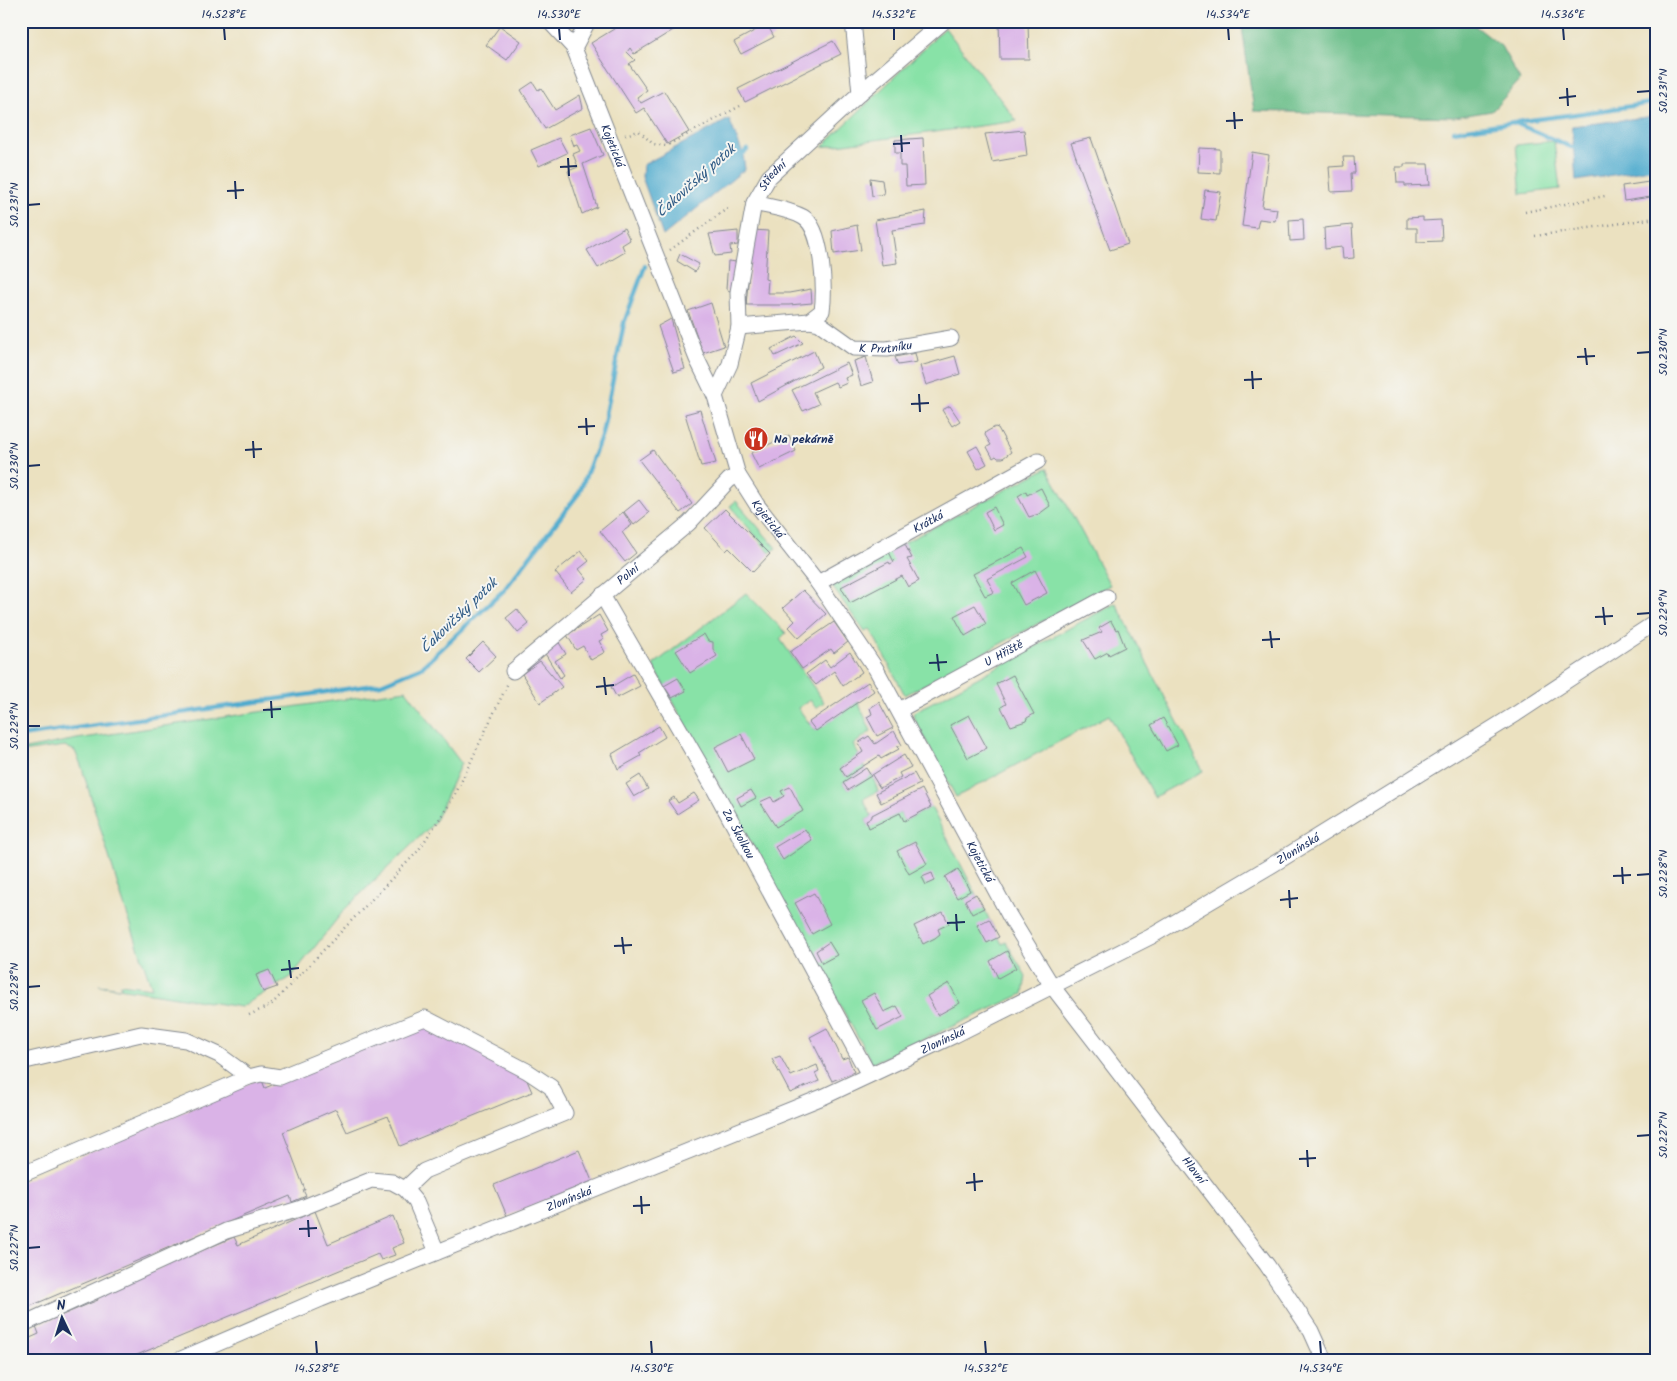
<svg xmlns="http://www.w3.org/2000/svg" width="1677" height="1381" font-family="Kalam,sans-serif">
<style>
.green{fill:#88e2a7;stroke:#528882}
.forest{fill:#6ec08c;stroke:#447875}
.water{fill:#50abce;stroke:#366d96}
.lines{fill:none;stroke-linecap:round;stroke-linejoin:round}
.stream{stroke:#50abce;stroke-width:4.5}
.building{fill:#dab3e7}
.minor-casing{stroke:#83888f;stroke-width:17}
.path{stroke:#83888f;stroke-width:2.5;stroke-dasharray:1 4;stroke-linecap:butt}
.minor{stroke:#fff;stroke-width:15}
.ticks{fill:none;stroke:#1b2f5e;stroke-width:2}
.labels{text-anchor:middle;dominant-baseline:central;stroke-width:4;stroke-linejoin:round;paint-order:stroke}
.street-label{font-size:12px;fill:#1b2f5e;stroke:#f6f6f2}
.poi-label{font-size:12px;font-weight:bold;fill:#1b2f5e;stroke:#f6f6f2;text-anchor:start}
.water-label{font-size:14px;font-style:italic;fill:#2e5a85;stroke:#f6f6f2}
.neatline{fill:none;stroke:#1b2f5e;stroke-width:2}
.ticks-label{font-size:12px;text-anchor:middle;fill:#1b2f5e}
</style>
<rect width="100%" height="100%" fill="#f6f6f2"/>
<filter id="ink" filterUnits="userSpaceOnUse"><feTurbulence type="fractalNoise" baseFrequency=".02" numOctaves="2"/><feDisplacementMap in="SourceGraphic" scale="10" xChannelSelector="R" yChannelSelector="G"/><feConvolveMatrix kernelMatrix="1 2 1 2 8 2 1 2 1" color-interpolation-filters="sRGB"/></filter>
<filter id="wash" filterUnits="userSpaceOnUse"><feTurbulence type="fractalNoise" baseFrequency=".0096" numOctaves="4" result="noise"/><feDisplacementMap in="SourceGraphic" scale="20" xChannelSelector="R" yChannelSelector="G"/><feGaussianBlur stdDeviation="1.12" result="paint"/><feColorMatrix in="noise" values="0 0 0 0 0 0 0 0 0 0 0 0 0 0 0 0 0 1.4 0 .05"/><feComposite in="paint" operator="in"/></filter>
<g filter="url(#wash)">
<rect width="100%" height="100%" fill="#ebe1c0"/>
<path class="green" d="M945 28 1017 121 822 147Z
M1554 141 1560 189 1521 194 1516 145Z
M1047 468 1110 585 905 695 870 629 865 632 829 582Z
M736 501 776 548 770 553 730 506Z
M746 593 786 633 780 639 824 702 816 708 810 700 798 708 815 731 858 702 871 731 853 745 859 755 840 768 846 777 862 766 866 768 843 783 848 790 872 775 878 791 863 799 872 817 866 820 869 827 900 813 904 821 931 807 1002 944 1006 942 1026 976 1023 994 872 1063 653 665Z
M1116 603 1203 771 1154 797 1109 715 956 797 913 716 914 712Z
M406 690 461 763 434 823 345 909 291 977 241 1007 99 985 121 988 120 984 152 988 122 899 81 765 75 751 65 746 21 752V750L77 739Z"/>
<path class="forest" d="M1244 21H1469L1501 46 1520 80 1492 111 1454 117 1254 111 1242 27Z"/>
<path class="water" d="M1656 116V168L1576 181 1572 126Z
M729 119 743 154 745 169 663 236 642 177 643 165Z"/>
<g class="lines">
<path class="stream" d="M1513 122 1571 147H1580
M1454 131C1521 120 1589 114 1656 102
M739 157 747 150
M21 736 381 684 422 667 504 590 579 493 602 434 624 323 645 266"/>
</g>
<g id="blocks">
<path class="building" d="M627 21H681L683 24 634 54 630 48 627 52 635 60 629 64 647 90 637 97 641 103 664 91 689 132 667 144 644 108 636 113 591 43Z
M999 21H1028L1029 59H1000Z
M767 24 774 37 741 54 734 42Z
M500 26 521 41 507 60 486 45Z
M833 41 841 54 745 102 738 89Z
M533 82 538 90 541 88 555 110 580 95 583 108 545 129 521 90Z
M591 127 603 155 583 164 597 207 582 214 568 171 578 167 573 154 580 151 577 145 574 146 570 135Z
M1024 130 1027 156 992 162 985 134Z
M559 138 567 153 539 166 531 150Z
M923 138 925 185 906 186 905 166H900V153H895V140Z
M1091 138 1128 244 1110 250 1071 143Z
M1199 148 1220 149V173L1198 172Z
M1252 152 1269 155 1262 207 1277 209 1275 221 1259 219 1257 228 1242 226Z
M1343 157H1354L1355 173H1351L1352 191 1331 192 1329 167 1344 166Z
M1404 164H1428L1430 185 1405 186V183H1397L1396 167H1404Z
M870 178 882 180 884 194 872 196Z
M1649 182 1651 197 1624 201 1622 186Z
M1205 190 1221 192 1216 221 1201 219Z
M926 211 925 225 892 230 897 263 882 265 875 220Z
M1423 217V221L1441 220 1442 241 1417 242V228H1407V218Z
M1303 219 1304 240 1290 241 1289 220Z
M857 225 861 250 834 254 832 231Z
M1352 225 1354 258 1343 259 1342 247 1325 249 1324 228Z
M624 228 630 240 622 245 625 252 598 268 587 250Z
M753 230 768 231 765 279 768 280 767 293H789L811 289 812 303 789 305H746Z
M738 231V245L730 246 731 254 715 256 709 234Z
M680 254 699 264 695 272 677 261Z
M728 261 737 262 734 293 726 289Z
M711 303 724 346 703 353 688 311Z
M671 319 685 369 674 372 658 326Z
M796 336 803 343 775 356 771 349Z
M814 351 821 367 758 401 751 383Z
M915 353 917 362 898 365 895 357Z
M955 356 960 374 926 385 920 366Z
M866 357 873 382 861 386 854 361Z
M847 363 852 375 845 378 847 383 838 387 835 382 813 392 819 404 803 411 792 390Z
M950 406 960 421 952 426 942 410Z
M700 410 716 463 701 466 685 414Z
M995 427 998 428 1011 452 1003 458H998L996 456 993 458 987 447 991 445 985 435 986 432Z
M789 435 796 451 759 469 751 453Z
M977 446 987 464 978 469 968 451Z
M653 450 692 504 680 513 639 460Z
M1041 488 1050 506 1039 514 1029 517 1018 496 1026 491 1027 495Z
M639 500 649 513 634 525 624 512Z
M994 507 1003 525 994 530 985 512Z
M725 509 770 554 753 572 729 548 726 551 705 528Z
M623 512 632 525 622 532 636 553 625 562 600 531Z
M904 543 912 558 907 559 919 581 908 587 902 576 850 603 841 587 889 562 890 564 894 562 889 552Z
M1023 548 1028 557 987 579 994 592 985 596 973 574Z
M581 551 589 561 579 569 587 579 571 592 555 572Z
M1035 570 1047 593 1024 605 1012 583Z
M803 590 826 614 799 638 789 627 795 621 783 608Z
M975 605 986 624 965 636 954 616Z
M517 609 529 624 518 633 506 618Z
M599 615 608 631 601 635 603 639 599 641 605 652 591 660 583 646 576 650 567 635Z
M1111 621 1116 630 1118 629 1125 647 1109 655 1108 652 1095 659 1083 640 1102 632 1099 628Z
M834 622 848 642 834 653 831 649 802 669 790 652Z
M704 634 708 641 713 642V649L717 656 690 673 676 651Z
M558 641 566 654 555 661 564 675 560 678 544 652Z
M483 642 496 656 479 672 466 659Z
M850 652 862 672 843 686 834 671 816 685 806 674 825 660 830 667Z
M540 661 562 687 540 703 522 674Z
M633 674 640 686 617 698 611 687Z
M1013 675 1034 714 1027 718 1026 721 1011 726 1001 707 1006 704 996 684Z
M678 678 686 691 672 698 664 686Z
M868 682 874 691 816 731 809 722Z
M879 702 893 728 877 736 867 717 872 714 870 708Z
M969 715 987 748 968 758 950 725Z
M1163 718 1178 745 1166 751 1151 725Z
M659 726 665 737 639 753 641 756 618 769 612 754Z
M894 731 902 745 897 747 899 749 881 759 879 756 846 777 840 768 863 752 858 743 869 736 875 744Z
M741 734 754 759 728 772 715 747Z
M904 755 911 767 899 773 901 777 880 788 872 775Z
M866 768 871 776 848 790 843 783Z
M914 773 920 784 881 803 876 793Z
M640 775 648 789 634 797 626 784Z
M790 787 803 811 776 827 760 802 771 797 774 802 784 796 781 791Z
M922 789 931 807 904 821 900 813 869 828 866 820 872 817V815Z
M751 790 756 798 741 806 737 798Z
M694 793 699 800 677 814 668 801 674 797 678 803Z
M805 829 812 840 783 860 775 847Z
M915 842 927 864 909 874 897 851Z
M958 869 970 891 957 898 945 877Z
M932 873 935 881 926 885 922 877Z
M814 893 830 924 812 934 795 903Z
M976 894 984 908 972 914 965 900Z
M943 912 949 924 938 929 940 934 935 938 923 944 914 926Z
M989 919 999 937 987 943 977 925Z
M829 942 837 955 822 963 816 951Z
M1007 951 1016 968 998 978 990 961Z
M269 970 277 987 263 992 256 975Z
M949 983 960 1003 938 1015 927 996Z
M874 993 884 1012 897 1006 903 1017 877 1030 861 1000Z
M425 1020 523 1071 532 1092 400 1146 388 1116 347 1132 336 1109 283 1132 305 1190H303L306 1196 292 1202 290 1196 21 1310V1182L261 1078 265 1088Z
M827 1028 842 1059 848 1057 854 1072 832 1081 810 1037Z
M780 1056 791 1076 817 1065 819 1071 815 1073 819 1081 790 1093 772 1059Z
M579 1150 592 1181 507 1216 494 1185Z
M315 1211 328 1244 393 1216 404 1243 392 1248 395 1255 381 1260 378 1254 125 1360H21V1342L39 1334 36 1326 98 1300 96 1295 234 1237 238 1245Z"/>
</g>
</g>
<g filter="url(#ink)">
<use href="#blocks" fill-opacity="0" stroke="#83888f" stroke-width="1"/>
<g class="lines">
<defs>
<g id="minor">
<path id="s1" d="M549 21 574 48 697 359 715 396 738 475 757 505 818 583 876 669 1010 917 1052 986 1267 1265 1311 1331 1324 1360"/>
<path d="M853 21 860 93"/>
<path d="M574 48 588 21"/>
<path d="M754 203C770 207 789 209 803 217 823 228 825 290 822 311L809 321"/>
<path id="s2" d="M739 327 809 321 819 323 854 348 887 349 951 338"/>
<path id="s3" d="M715 396 730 364 739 327 738 292 754 203 769 177 860 93 944 21"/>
<path id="s4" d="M818 583 1038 461"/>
<path id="s5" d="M602 595 712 785 869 1075"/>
<path id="s6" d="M513 671 689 523 729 480 738 475"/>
<path id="s7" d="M899 710 1107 597"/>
<path d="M21 1062 141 1034 186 1040 219 1055 249 1077"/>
<path d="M21 1175 249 1077 261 1074 280 1077 425 1018 527 1071 551 1087 565 1113 424 1171 405 1189"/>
<path d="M21 1325 226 1231 299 1209 371 1180 392 1182 405 1189 416 1202 437 1252"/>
<path id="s8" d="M179 1360 321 1299 825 1096 955 1035 1150 937 1272 865 1516 714 1656 622"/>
</g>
</defs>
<use href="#minor" class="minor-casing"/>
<path class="path" d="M625 135 639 131 653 144 666 146 742 105
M1525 212 1605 196
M1535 236 1656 218
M670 250 728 208
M249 1015 271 1005 418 851 454 797 508 683"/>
<use href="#minor" class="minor"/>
</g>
</g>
<path class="ticks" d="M224 28 225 40M559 28 560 40M894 28V40M1228 28 1229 40M1563 28 1564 40M1567 88 1568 106M1637 92 1650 91M1559 98 1576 96M1234 112 1235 129M1226 121 1243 120M901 135 902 152M893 144 910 143M568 158 569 176M560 167 577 166M235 181 236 199M227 191 244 190M28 205 40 204M1585 348 1587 365M1637 353 1650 352M1577 357 1595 356M1252 371 1253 389M1244 380 1262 379M919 394 920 412M911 404 929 403M586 418 587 435M578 427 595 426M253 441 254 458M245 450 262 449M28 466 40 465M1603 607 1605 625M1637 614 1650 613M1595 617 1613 616M1270 631 1272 648M1262 640 1280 639M937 654 939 671M929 663 947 662M604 677 606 695M596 687 614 685M271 701 272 718M263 710 281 709M28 726H40M1622 867 1623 884M1637 875 1650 874M1613 876 1631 875M1289 890 1290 908M1280 900 1298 898M956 914 957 931M947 923 965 922M622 937 624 954M614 946 632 945M289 960 291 978M281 970 299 968M28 987 40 986M1637 1136 1650 1135M1307 1150 1308 1167M1299 1159 1316 1158M974 1173 975 1191M966 1183 983 1181M641 1196 642 1214M633 1206 650 1205M308 1220 309 1237M299 1229 317 1228M28 1248 40 1247M316 1341 317 1354M651 1341 652 1354M985 1341 986 1354M1320 1341 1321 1354"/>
<defs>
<symbol id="restaurant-disc" viewBox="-11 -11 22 22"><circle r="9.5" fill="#c8321e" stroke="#f6f6f2"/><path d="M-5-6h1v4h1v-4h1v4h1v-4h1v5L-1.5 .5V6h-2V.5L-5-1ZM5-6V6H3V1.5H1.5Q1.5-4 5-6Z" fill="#fff"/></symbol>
</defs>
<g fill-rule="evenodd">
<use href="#restaurant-disc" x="742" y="425" width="28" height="28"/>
</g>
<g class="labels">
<g class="street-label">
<text stroke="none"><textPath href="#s1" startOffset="142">Kojetická</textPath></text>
<text stroke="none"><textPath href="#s3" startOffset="232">Střední</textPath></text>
<text stroke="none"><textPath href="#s2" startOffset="155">K Prutníku</textPath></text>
<text stroke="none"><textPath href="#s1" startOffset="548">Kojetická</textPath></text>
<text stroke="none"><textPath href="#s4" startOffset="126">Krátká</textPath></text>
<text stroke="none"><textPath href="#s6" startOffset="150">Polní</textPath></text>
<text stroke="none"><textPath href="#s7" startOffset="119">U Hřiště</textPath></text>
<text stroke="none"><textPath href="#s5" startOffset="275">Za Školkou</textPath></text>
<text stroke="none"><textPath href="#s8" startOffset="1232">Zlonínská</textPath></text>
<text stroke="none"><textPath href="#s1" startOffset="952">Kojetická</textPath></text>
<text stroke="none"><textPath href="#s8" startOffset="828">Zlonínská</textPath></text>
<text stroke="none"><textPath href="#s1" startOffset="1328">Hlavní</textPath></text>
<text stroke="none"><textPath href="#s8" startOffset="422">Zlonínská</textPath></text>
</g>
<g class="poi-label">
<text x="774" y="439">Na pekárně</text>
</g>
<g class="water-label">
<text transform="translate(696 181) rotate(-42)">Čakovičský potok</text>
<text transform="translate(459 616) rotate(-44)">Čakovičský potok</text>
</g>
</g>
<rect width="1677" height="1381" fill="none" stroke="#f6f6f2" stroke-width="55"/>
<g transform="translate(62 1318) rotate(356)" stroke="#f6f6f2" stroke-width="4" paint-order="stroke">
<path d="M0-4L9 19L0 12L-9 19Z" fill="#1b2f5e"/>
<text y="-8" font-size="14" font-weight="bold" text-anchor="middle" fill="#1b2f5e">N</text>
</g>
<rect x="28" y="28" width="1622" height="1326" class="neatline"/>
<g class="ticks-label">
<text x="224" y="18">14.528°E</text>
<text x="559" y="18">14.530°E</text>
<text x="894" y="18">14.532°E</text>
<text x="1228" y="18">14.534°E</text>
<text x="1563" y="18">14.536°E</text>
<text transform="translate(1663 91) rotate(-90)" y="4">50.231°N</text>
<text transform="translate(14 205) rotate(-90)" y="4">50.231°N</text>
<text transform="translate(1663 352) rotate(-90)" y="4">50.230°N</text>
<text transform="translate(14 466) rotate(-90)" y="4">50.230°N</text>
<text transform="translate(1663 613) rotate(-90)" y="4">50.229°N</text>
<text transform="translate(14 726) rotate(-90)" y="4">50.229°N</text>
<text transform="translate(1663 874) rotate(-90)" y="4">50.228°N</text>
<text transform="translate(14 987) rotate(-90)" y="4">50.228°N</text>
<text transform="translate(1663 1135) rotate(-90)" y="4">50.227°N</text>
<text transform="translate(14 1248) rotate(-90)" y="4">50.227°N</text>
<text x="317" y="1372">14.528°E</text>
<text x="652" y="1372">14.530°E</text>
<text x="986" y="1372">14.532°E</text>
<text x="1321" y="1372">14.534°E</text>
</g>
</svg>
